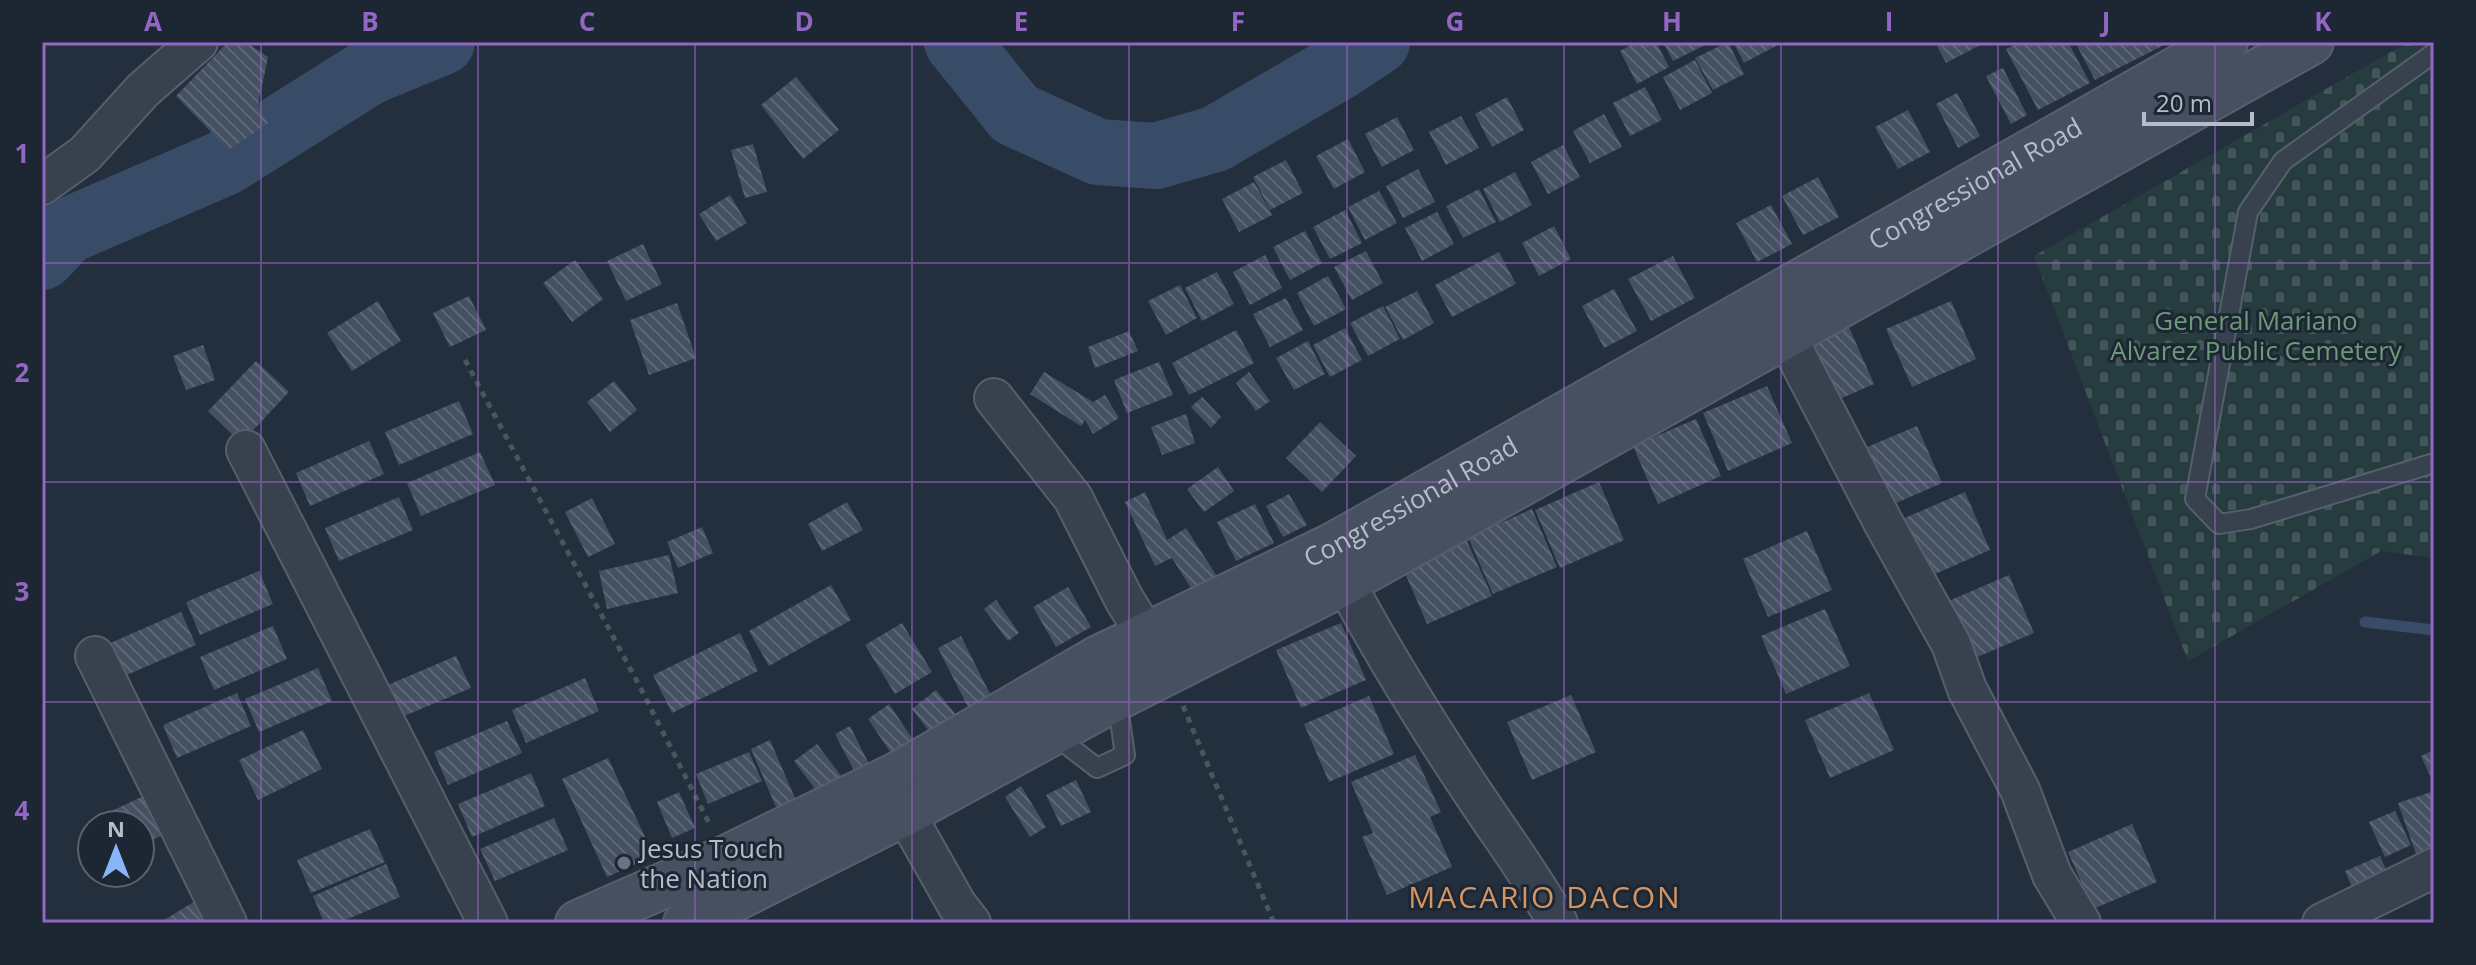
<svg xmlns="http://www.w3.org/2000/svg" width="2476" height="965" font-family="'Open Sans',sans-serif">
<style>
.cemetery{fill:url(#cemetery-stones)}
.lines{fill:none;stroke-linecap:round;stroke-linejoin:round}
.stream{stroke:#394c67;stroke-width:11}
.river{stroke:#394c67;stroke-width:66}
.building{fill:url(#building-back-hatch)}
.service-casing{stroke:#565f6c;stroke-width:22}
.minor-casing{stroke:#565f6c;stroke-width:42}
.secondary-casing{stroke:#565f6c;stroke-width:48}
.path{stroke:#44595c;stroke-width:5;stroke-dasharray:6 6;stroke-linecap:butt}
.service{stroke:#38414e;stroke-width:18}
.minor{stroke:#38414e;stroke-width:38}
.secondary{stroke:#465061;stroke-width:44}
.grid{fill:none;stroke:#9266c3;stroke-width:2;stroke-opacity:0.55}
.worship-dot{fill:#6b7280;stroke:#1d2633;stroke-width:3}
.labels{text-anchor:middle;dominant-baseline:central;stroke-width:6;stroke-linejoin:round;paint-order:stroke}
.street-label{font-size:26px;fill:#b4bcc9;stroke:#1d2633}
.park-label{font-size:26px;fill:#6b9a76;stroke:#1d2633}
.poi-label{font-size:26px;fill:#b4bcc9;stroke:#1d2633;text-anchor:start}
.quarter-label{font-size:30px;letter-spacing:2px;fill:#d59563;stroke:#1d2633}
.neatline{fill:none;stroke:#9266c3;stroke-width:3}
.grid-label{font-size:26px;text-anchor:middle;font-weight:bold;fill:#9266c3}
</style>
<defs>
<pattern id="cemetery-stones" width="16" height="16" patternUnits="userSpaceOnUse" patternTransform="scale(2)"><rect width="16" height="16" fill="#263c3f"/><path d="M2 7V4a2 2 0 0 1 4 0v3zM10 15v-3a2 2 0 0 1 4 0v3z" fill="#435659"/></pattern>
<pattern id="building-back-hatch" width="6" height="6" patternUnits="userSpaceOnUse" patternTransform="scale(2)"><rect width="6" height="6" fill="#455162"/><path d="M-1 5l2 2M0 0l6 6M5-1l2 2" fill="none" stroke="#5d6877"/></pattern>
</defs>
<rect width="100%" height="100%" fill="#242f3e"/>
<path class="cemetery" d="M2408 42H2434V558L2381 551 2188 661 2034 256Z"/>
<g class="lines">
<path class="stream" d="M2365 622 2434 630"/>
<path class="river" d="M957 42 1015 114 1098 152 1156 156 1215 139 1339 67 1377 42
M42 257 67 231 224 163 369 72 442 42"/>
</g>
<path class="building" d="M228 42H246L268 57 258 105 268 123 229 150 176 96Z
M1636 42H1656L1669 67 1637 84 1620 51Z
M1663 42H1704L1705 45 1673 61Z
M1728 42 1744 74 1713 90 1695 58Z
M1733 42H1773L1776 46 1744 63Z
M1935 42H1986L1946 63Z
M2021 42H2068L2090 83 2038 110 2006 49Z
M2075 42H2164L2166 44 2095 80Z
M1695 60 1712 93 1680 110 1663 77Z
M2003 68 2027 115 2011 124 1986 76Z
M796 77 839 130 803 159 761 105Z
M1645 87 1662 120 1630 136 1613 103Z
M1957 93 1980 136 1958 148 1936 104Z
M1507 97 1524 130 1492 147 1475 114Z
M1908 110 1930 152 1898 169 1875 127Z
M1604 114 1622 147 1590 163 1573 131Z
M1461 116 1479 148 1446 165 1429 132Z
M1397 117 1414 150 1382 167 1365 134Z
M1348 139 1365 172 1334 189 1316 156Z
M753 144 767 192 745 198 731 150Z
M1563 145 1580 177 1548 194 1531 162Z
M1286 160 1303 193 1270 210 1253 177Z
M1418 169 1435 202 1403 218 1386 186Z
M1515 172 1532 205 1500 222 1483 189Z
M1818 177 1839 217 1803 235 1782 196Z
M1254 182 1272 215 1239 232 1222 199Z
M1479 189 1496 222 1463 238 1446 206Z
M1379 191 1397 223 1365 240 1348 207Z
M730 195 747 223 716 241 699 214Z
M1771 205 1792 244 1757 262 1736 223Z
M1345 210 1362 243 1330 259 1313 227Z
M1437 212 1454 244 1422 261 1405 228Z
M1554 226 1571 259 1539 276 1522 243Z
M1305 231 1322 263 1290 280 1273 247Z
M643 244 662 284 626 301 607 261Z
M1366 251 1383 283 1352 300 1334 267Z
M1499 252 1516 284 1452 317 1435 285Z
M1265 255 1282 288 1250 305 1233 272Z
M1673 256 1695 298 1651 321 1628 279Z
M575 260 603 299 572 322 543 283Z
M1217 272 1234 304 1202 321 1185 288Z
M1328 276 1346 309 1314 326 1297 293Z
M1180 285 1197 318 1166 335 1148 301Z
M1614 289 1637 331 1604 348 1582 306Z
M1417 291 1434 323 1403 340 1385 307Z
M469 296 486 330 450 347 433 313Z
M1286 298 1303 330 1270 347 1253 314Z
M378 301 401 341 352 371 327 333Z
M1951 301 1976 359 1912 387 1886 329Z
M677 303 696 358 649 375 630 320Z
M1383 306 1400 339 1368 356 1350 323Z
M1849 327 1874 384 1810 412 1785 354Z
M1345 328 1362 360 1330 377 1313 345Z
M1236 330 1254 363 1189 395 1172 363Z
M1129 331 1138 351 1095 368 1088 347Z
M1308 341 1325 374 1294 390 1276 358Z
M203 345 215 380 186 390 173 356Z
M256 361 289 392 241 443 208 411Z
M1159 362 1173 395 1127 413 1114 380Z
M1044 372 1093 402 1105 395 1119 418 1093 434 1085 420 1081 426 1030 394Z
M1249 372 1270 401 1256 411 1236 383Z
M614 381 637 410 610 432 587 402Z
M1767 386 1792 443 1728 471 1703 413Z
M1202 397 1221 417 1211 428 1191 407Z
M459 401 473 434 399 465 385 432Z
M1186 414 1195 443 1162 455 1151 427Z
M1696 419 1721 476 1658 504 1633 446Z
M1320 422 1356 456 1322 492 1286 458Z
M1917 426 1942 483 1878 511 1853 453Z
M369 441 384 474 310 506 296 473Z
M480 452 495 485 421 516 407 483Z
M1218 467 1234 491 1204 512 1187 489Z
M1599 482 1624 540 1560 568 1535 510Z
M1145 492 1167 540 1186 528 1220 581 1196 596 1172 558 1155 566 1125 502Z
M1965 492 1990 550 1926 578 1900 520Z
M1289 494 1307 525 1283 537 1266 506Z
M399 497 413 530 339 561 325 528Z
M592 498 615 544 588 557 565 512Z
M847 502 863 530 822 551 808 524Z
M1255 504 1274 543 1236 561 1217 522Z
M1532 509 1557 567 1493 594 1468 537Z
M702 527 713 553 678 568 667 542Z
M1807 531 1832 590 1768 617 1743 559Z
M1466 539 1492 596 1427 624 1402 566Z
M669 555 678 593 607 609 599 571Z
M259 571 273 604 200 635 186 602Z
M2009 575 2034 633 1970 660 1944 603Z
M831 585 851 620 769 666 749 631Z
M1068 587 1091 627 1056 647 1033 607Z
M996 600 1019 633 1008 641 984 609Z
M1825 609 1850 666 1786 694 1761 636Z
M181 612 196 645 122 677 108 644Z
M902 623 932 672 895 694 865 645Z
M1341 623 1366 680 1301 708 1276 650Z
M273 626 287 659 214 690 200 657Z
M740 633 758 671 672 713 653 675Z
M961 636 992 698 969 709 938 648Z
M456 656 471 688 397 719 383 687Z
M318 668 332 701 259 732 245 699Z
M585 678 599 711 526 743 512 710Z
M936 690 957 716 932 735 912 709Z
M237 693 251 726 177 758 163 725Z
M1869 693 1894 750 1830 778 1805 720Z
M1571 695 1596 752 1532 780 1507 722Z
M1369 696 1394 754 1329 782 1304 724Z
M889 704 920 750 899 765 868 719Z
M507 721 522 753 448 785 434 752Z
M850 726 874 774 860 782 835 734Z
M303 730 322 769 258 800 239 760Z
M770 740 801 812 782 821 751 749Z
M817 744 848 785 825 802 794 761Z
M2434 750V784L2421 756Z
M749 752 762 781 708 804 696 774Z
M1415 755 1441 812 1430 817 1452 867 1387 895 1362 837 1373 833 1351 782Z
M608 758 654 856 607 877 562 779Z
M531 773 545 806 472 837 458 804Z
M1076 780 1091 812 1061 826 1046 795Z
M1021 786 1046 827 1030 837 1005 797Z
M2434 791V848L2416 854 2398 803Z
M679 792 695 828 672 838 657 802Z
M148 794 165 834 140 845V825H112L107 813Z
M2395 811 2411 845 2385 857 2369 822Z
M554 818 568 850 495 881 480 849Z
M2132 824 2157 882 2093 909 2068 852Z
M370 829 385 862 311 893 297 860Z
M2380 856 2391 881 2356 896 2345 871Z
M386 864 400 897 338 923H324L313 896Z
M197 900 211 923H159Z"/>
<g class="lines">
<defs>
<path id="service" d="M2434 53 2283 161 2248 212 2195 499 2219 524 2251 519 2434 463
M1053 734 1097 768 1125 755 1117 699"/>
<path id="minor" d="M42 185 85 154 143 90 198 42
M1786 336 1884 524 1951 644 1967 689 2020 790 2052 875 2081 923
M994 398 1073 498 1124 599 1146 635
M246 450 488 923
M1345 582C1384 655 1429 727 1475 796 1503 838 1533 878 1558 923
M95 656 227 923
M905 813 957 905 971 923
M2322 923 2434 868"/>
<g id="secondary">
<path id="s1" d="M578 923 726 858 899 774 1097 659 1334 545 2225 42"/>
<path d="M686 923 905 813 1116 698 1345 582 2311 42"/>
</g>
</defs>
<use href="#service" class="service-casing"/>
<use href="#minor" class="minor-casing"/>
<use href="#secondary" class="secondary-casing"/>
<path class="path" d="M465 360 640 687 709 823
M1183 706 1274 923"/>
<use href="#service" class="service"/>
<use href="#minor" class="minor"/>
<use href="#secondary" class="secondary"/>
</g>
<path class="grid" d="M261 42V923M478 42V923M695 42V923M912 42V923M1129 42V923M1347 42V923M1564 42V923M1781 42V923M1998 42V923M2215 42V923M42 263H2434M42 482H2434M42 702H2434"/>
<circle class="worship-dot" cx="624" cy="863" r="8"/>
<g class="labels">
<g class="street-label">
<text stroke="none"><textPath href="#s1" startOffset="1582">Congressional Road</textPath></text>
<text stroke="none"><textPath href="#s1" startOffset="934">Congressional Road</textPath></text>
</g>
<g class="park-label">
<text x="2256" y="320">General Mariano<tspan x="2256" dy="30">Alvarez Public Cemetery</tspan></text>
</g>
<g class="poi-label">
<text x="640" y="848">Jesus Touch<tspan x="640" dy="30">the Nation</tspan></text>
</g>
<g class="quarter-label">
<text x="1545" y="896">MACARIO DACON</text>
</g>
</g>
<rect width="2476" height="965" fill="none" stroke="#1d2633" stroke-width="88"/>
<g transform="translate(116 849)"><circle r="38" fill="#1d2633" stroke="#59626f" stroke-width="2"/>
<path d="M0-6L14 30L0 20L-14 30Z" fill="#8ab4f8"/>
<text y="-12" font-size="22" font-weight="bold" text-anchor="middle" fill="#b4bcc9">N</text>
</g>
<path d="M2144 112v12h108v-12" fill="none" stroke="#b4bcc9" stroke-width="4"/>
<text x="2156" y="112" font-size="24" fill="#b4bcc9" stroke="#1d2633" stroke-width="6" paint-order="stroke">20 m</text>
<rect x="44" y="44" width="2388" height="877" class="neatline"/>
<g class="grid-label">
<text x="153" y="31">A</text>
<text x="370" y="31">B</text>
<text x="587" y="31">C</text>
<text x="804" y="31">D</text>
<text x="1021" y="31">E</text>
<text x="1238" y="31">F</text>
<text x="1455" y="31">G</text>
<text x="1672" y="31">H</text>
<text x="1889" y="31">I</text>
<text x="2106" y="31">J</text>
<text x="2323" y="31">K</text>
<text x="22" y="163">1</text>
<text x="22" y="382">2</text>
<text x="22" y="601">3</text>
<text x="22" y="820">4</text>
</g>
</svg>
